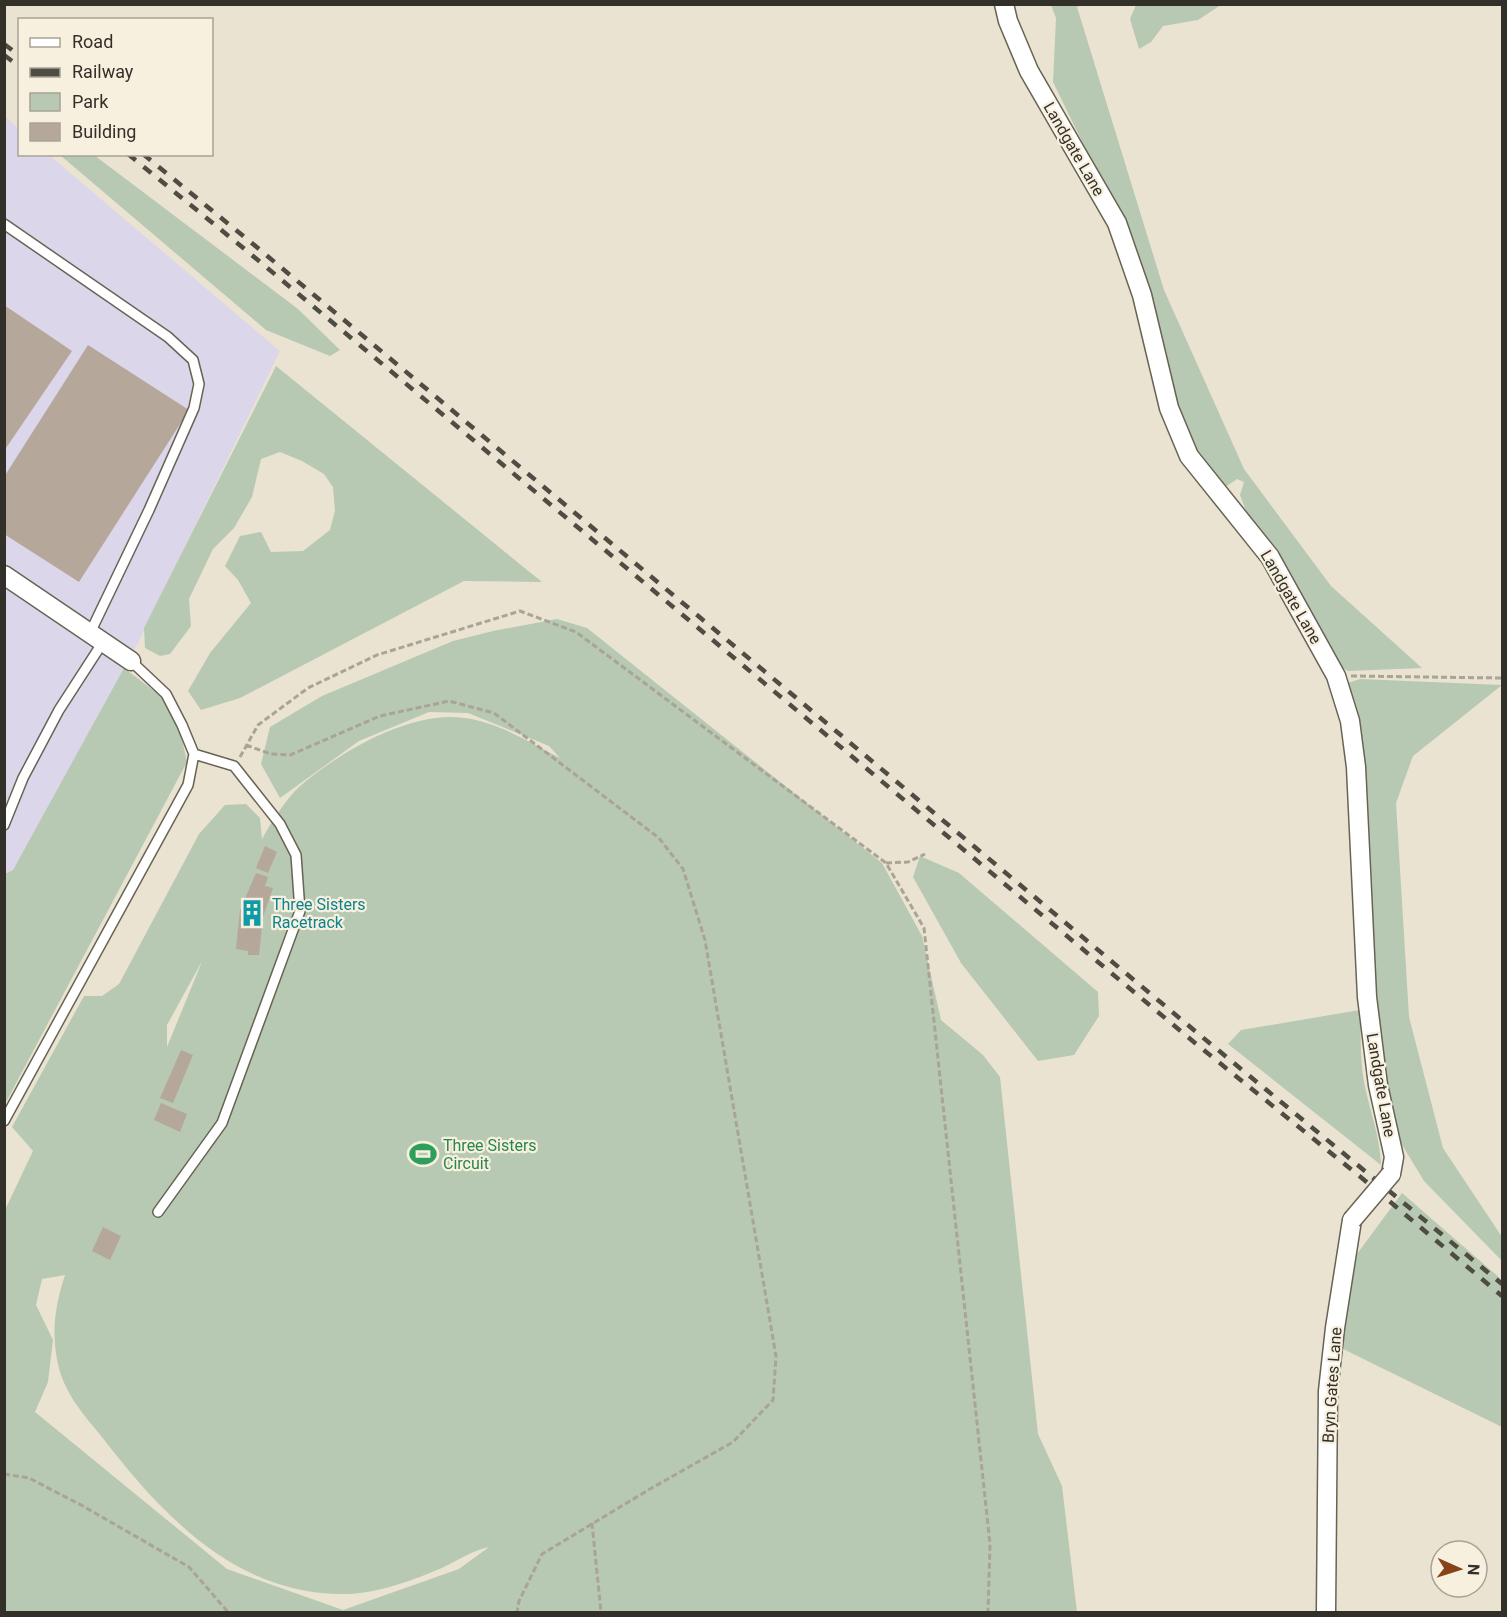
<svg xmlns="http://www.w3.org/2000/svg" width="1507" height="1617" font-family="Roboto,sans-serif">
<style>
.industrial{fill:#dcd6eb}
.green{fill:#b7c9b2;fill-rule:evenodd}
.building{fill:#b5a89a}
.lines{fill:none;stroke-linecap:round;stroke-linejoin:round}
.lane-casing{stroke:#686353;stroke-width:12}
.street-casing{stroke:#686353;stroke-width:21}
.path{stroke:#a9a496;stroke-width:3;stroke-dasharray:6 3;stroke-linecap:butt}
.lane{stroke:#fff;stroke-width:9}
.street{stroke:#fff;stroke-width:18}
.rail{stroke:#4f4c44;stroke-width:4.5;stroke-dasharray:10 10;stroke-linecap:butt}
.street-bridge-casing{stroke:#686353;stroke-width:21;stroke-linecap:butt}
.street-bridge{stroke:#fff;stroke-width:18}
.labels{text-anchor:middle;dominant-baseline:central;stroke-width:4.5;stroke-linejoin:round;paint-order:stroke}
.street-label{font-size:16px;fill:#33302a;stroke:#f7f0de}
.culture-label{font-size:16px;fill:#0d838f;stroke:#f7f0de;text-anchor:start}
.leisure-label{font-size:16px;fill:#27864d;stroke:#f7f0de;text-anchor:start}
</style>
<rect width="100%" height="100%" fill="#eae3d1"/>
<path class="industrial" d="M5 116 19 129 20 154 49 155 280 351 139 641 13 871 5 874Z"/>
<path class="green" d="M1051 5H1082L1077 7 1164 290 1244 469 1331 586 1422 668 1348 671 1336 664 1250 522 1240 495 1244 482 1237 479 1221 490 1193 457 1110 199 1053 82 1056 18Z
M1136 5V4L1221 5 1198 20 1163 26 1151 42 1139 49 1130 19Z
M60 155H94L298 309 340 350 330 356 266 330Z
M276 366 542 582 464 581 240 698 201 710 188 691 210 653 251 603 238 580 225 566 240 536 261 532 271 552 303 551 330 530 335 511 333 487 324 474 302 461 280 452 261 459 252 497 234 528 213 549 189 599 191 626 170 654 160 656 145 648 144 628Z
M557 619 587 628 882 863 922 936 941 1020 983 1055 1000 1077 1038 1434 1062 1486 1077 1612H5L4 1212 33 1151 12 1127 84 996H102L119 984 199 834 225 805 246 804 260 818 262 839C271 823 286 799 299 787 338 753 410 710 464 718 498 722 531 743 560 758L549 746 468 713 429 712 359 741 280 798 261 764 270 727 322 696 453 641 493 631ZM201 963V964L167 1047V1025ZM65 1275C55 1306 51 1332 58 1364 64 1393 84 1415 102 1437 161 1514 235 1593 339 1594 374 1595 412 1581 444 1567 458 1560 474 1550 489 1547L459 1569 343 1610 227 1569 35 1412 48 1382 53 1340 36 1305 42 1279Z
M124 668 162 697 180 731 187 762 5 1104V874L13 870Z
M1360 679 1502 685 1413 756 1396 803 1409 1017 1443 1148 1502 1237V1261L1424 1181 1393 1130 1374 1008 1348 683Z
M920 856 959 873 1098 992 1099 1016 1074 1055 1038 1061 961 963 913 877Z
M1360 1010C1361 1029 1360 1048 1362 1067 1365 1100 1380 1131 1381 1165L1228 1044 1241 1030Z
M1402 1193 1502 1280V1427L1339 1347 1354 1258Z"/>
<path class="building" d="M4 305 72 351 4 451Z
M88 345 189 410 79 582 4 534V477Z
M265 846 277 852 268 873 256 868Z
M256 873 268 877 265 886 273 888 263 917 259 955H248V951L236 949 240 910Z
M181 1050 193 1055 173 1103 160 1098Z
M161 1103 187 1114 180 1132 154 1120Z
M103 1227 121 1236 110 1260 92 1251Z"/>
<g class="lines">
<defs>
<path id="lane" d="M4 224 168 337 193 360 199 384 194 408 149 510 90 633
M4 825 23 778 59 710 103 642
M4 1121 188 785 194 754 182 725 166 694 131 661
M158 1212 222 1123 300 911 296 855 280 824 234 766 194 754"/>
<path id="street" d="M1004 4 1008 21 1029 71 1117 223 1142 295 1169 408 1189 456 1270 557 1336 676 1350 721 1356 767 1367 997 1378 1085 1394 1157 1391 1174
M4 575 131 661
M1326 1612 1328 1391 1335 1328 1352 1220"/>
</defs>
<use href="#lane" class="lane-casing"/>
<use href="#street" class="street-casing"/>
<path class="path" d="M1351 676 1502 678
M246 745 271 754 290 755 380 716 449 701 494 713 659 838 683 869 705 940 776 1356 773 1400 733 1442 650 1489 542 1554 519 1601 517 1612
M240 757 258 725 308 688 377 655 520 611 576 632 886 863 924 928 990 1544 988 1612
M886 863 908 862 925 854
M4 1474 29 1478 81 1505 189 1567 228 1612
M592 1523 601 1612"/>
<use href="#lane" class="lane"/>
<use href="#street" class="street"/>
<path class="rail" d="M4 44 20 56
M4 55 20 67
M128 154 247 251 1195 1043 1363 1179 1502 1296
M143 154 253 244 1201 1036 1502 1284"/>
<defs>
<path id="street-bridge" d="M1352 1220 1391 1174"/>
</defs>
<use href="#street-bridge" class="street-bridge-casing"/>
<use href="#street-bridge" class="street-bridge"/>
</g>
<defs>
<symbol id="building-bare" viewBox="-9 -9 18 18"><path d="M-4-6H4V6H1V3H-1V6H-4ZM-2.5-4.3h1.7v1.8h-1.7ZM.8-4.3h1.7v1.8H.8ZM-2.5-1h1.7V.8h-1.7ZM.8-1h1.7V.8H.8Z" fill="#0f9aa8" stroke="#f7f0de" stroke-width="2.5" paint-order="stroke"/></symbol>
<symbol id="stadium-bare" viewBox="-9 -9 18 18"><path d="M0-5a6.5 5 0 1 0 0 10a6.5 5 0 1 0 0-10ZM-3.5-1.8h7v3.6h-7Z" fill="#2e9e5b" stroke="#f7f0de" stroke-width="2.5" paint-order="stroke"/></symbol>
</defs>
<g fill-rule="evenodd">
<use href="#building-bare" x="233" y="894" width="38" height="38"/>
<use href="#stadium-bare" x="404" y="1135" width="38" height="38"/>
</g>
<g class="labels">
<g class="street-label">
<text transform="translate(1074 149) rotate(60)">Landgate Lane</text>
<text transform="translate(1291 597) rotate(60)">Landgate Lane</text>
<text transform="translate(1381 1085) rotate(80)">Landgate Lane</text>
<text transform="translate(1332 1385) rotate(-86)">Bryn Gates Lane</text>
</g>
<g class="culture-label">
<text x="272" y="904">Three Sisters<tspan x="272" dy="18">Racetrack</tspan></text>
</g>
<g class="leisure-label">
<text x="443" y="1145">Three Sisters<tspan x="443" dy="18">Circuit</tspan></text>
</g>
</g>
<rect width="1507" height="1617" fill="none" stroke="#33302a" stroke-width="12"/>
<rect x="18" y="18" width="195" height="138" fill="#f7f0de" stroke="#a9a396" stroke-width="1.5"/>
<rect x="30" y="38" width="30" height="9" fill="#ffffff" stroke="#a9a396" stroke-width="1.5"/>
<text x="72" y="48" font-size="18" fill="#33302a">Road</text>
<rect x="30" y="68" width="30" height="9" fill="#4f4c44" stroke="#a9a396" stroke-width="1.5"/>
<text x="72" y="78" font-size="18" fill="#33302a">Railway</text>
<rect x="30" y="93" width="30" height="18" fill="#b7c9b2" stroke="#a9a396" stroke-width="1.5"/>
<text x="72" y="108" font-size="18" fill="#33302a">Park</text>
<rect x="30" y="123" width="30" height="18" fill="#b5a89a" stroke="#a9a396" stroke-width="1.5"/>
<text x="72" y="138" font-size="18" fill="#33302a">Building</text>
<g transform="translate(1459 1569) rotate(93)"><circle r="28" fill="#f7f0de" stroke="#a9a396" stroke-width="1.5"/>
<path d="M0-4.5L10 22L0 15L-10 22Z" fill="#874317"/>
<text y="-9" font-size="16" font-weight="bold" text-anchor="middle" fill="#33302a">N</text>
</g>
</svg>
